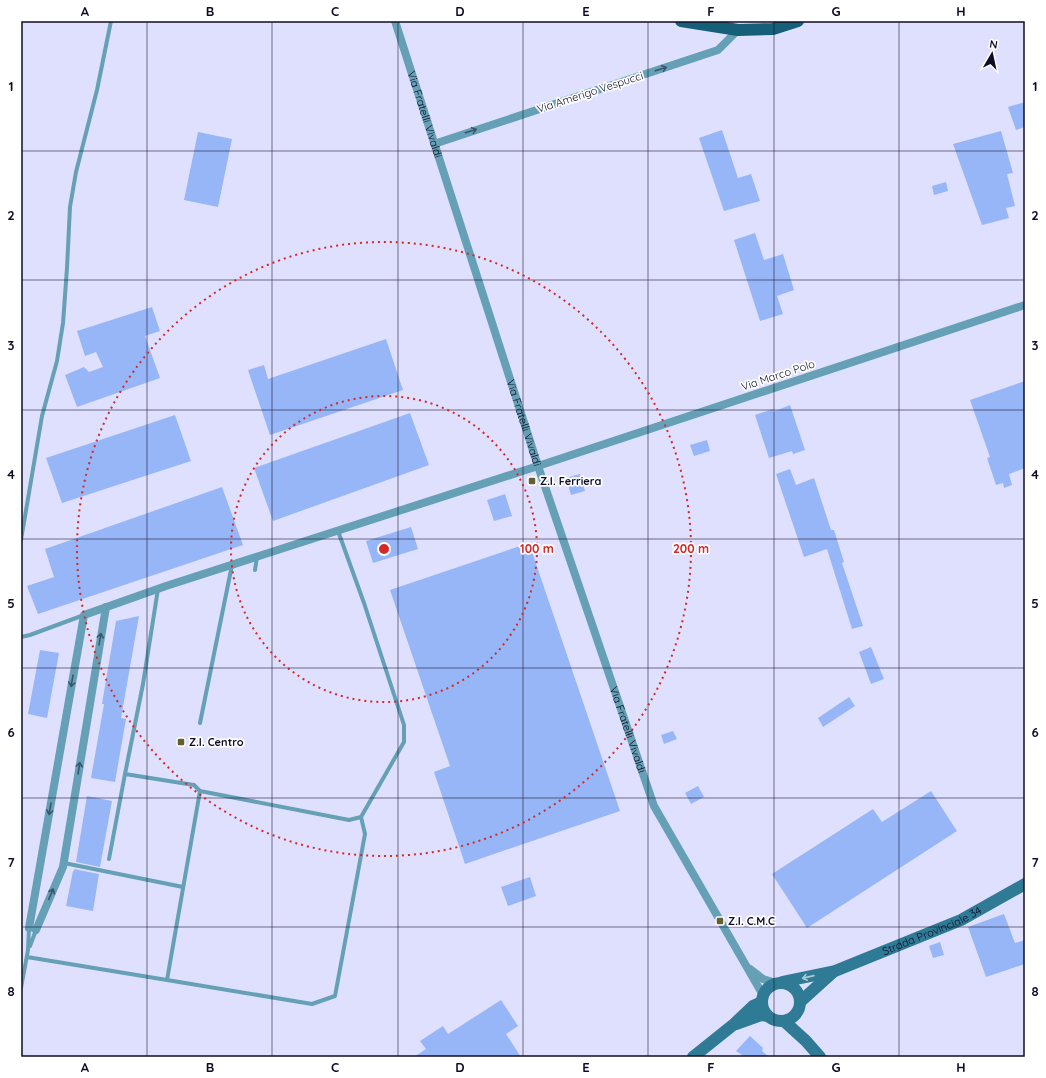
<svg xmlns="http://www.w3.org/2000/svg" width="1046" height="1078" font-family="Quicksand,sans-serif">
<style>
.building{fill:#97b6f7}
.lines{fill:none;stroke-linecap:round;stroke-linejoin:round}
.lane{stroke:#65a0b6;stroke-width:4}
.street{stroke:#65a0b6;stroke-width:8}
.secondary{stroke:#2f7b96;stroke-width:12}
.primary{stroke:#156078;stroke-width:12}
.oneway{stroke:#3a566e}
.oneway2{stroke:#accad5}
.grid{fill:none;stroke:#0f0d26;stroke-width:1;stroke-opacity:0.55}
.ring{fill:none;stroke:#d62828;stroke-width:2;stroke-dasharray:2 4}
.poi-dot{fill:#64602d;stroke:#fff;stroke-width:1.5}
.labels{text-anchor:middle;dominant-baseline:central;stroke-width:3.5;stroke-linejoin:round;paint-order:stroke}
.street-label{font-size:11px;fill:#0f0d26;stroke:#fff}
.poi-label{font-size:11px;font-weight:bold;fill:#0f0d26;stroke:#fff;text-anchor:start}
.centre{fill:#d62828;stroke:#fff;stroke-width:2}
.ring-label{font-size:12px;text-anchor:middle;font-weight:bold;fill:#d62828;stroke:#fff;stroke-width:3.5;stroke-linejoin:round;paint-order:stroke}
.neatline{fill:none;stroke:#0f0d26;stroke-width:1.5}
.grid-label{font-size:13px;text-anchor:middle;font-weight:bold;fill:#0f0d26}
</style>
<rect width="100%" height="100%" fill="#dfe0fe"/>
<path class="building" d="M1025 102V127L1016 130 1008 107Z
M722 130 738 178 751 174 760 201 724 211 699 138Z
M1001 131 1013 173 1007 174 1015 206 1006 208 1009 218 982 225 953 144Z
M198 132 232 139 218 207 184 200Z
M946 182 948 191 934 195 932 186Z
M755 233 764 260 783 254 794 290 777 296 783 314 760 321 734 240Z
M152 307 160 331 145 336 160 378 77 407 65 375 84 367 89 372 103 367 96 352 85 356 77 331Z
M386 339 403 390 270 435 248 370 264 365 268 379Z
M1025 381V468L1009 474 1012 485 1004 488 1003 483 996 485 987 458 990 457 970 400Z
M790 405 805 450 793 454 792 451 769 458 755 415 773 409V412Z
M410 413 429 465 273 521 254 468Z
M175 415 191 461 62 503 46 458Z
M707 440 710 451 694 456 690 445Z
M790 469 796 485 814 478 831 530H834L844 562 842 563 863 626 852 629 827 549 804 557 776 474Z
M580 474 585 491 571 495 566 478Z
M222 487 243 545 38 614 27 586 54 577 45 549Z
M505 494 512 516 494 521 487 500Z
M411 527 418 549 373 563 366 541Z
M529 543 620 811 465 864 434 772 450 766 390 590Z
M139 616 121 718 126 719 115 782 91 778 104 704H102L116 621Z
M871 647 884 679 871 684 859 652Z
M40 650 59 653 47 718 28 714Z
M849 697 855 706 823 727 818 718Z
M673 731 677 739 664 744 661 735Z
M698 786 704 797 691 804 685 793Z
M931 791 957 831 807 928 772 874 873 809 882 822Z
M87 796 112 801 100 867 76 862Z
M74 869 99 874 93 911 66 906 73 871H74Z
M530 877 536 896 508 906 501 887Z
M1004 914 1015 943 1025 940V964L986 977 968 927Z
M940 942 944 955 933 958 929 946Z
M501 1000 518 1026 506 1034 521 1057H414L426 1049 420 1041 443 1026 448 1034Z
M750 1036 763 1048 762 1051 769 1057H745L736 1051Z"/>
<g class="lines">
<path class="lane" d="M21 540 42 416 57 361 63 323 67 268 70 207 76 172 97 90 111 21
M255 570 257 557
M21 637 30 635 84 615
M200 723 232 565
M125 774 143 684 158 589
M109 859 125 774 194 785 200 791
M64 863 183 887
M30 946 36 930
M27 957 167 980 200 791 349 820 361 817 404 742V725L364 603 338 531
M167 980 312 1004 335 996 365 834 361 817
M21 988 28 950 29 928"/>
<g class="street">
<path id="s1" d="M395 21 538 466 654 806 763 995"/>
<path d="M434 144 718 50 738 30"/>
<path d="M29 928 84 615 166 586 538 466 1025 305"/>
<path d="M36 930 63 867 106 607"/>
<path d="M750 969 763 979 776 983"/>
</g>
<g class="secondary">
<path id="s2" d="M782 982 835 971 961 920 1025 884"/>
<circle cx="781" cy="1002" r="19"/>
<path d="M801 1001 832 973"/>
<path d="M784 1021 806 1041 820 1057"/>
<path d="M736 1024 761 1015 768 1016"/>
<path d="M693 1057 733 1025 753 1006 762 1002"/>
</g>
<path class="primary" d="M681 21 738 30 773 29 798 21"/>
</g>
<defs><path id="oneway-shaft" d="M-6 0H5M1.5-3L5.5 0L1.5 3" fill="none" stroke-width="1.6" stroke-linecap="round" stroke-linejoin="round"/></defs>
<g class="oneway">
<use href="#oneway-shaft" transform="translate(661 69) rotate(-18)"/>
<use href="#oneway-shaft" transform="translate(471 131) rotate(-18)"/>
<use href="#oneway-shaft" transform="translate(100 639) rotate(-81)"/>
<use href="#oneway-shaft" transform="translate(72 681) rotate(100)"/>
<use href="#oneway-shaft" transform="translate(79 768) rotate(-81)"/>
<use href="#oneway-shaft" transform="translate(50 809) rotate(100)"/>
<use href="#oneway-shaft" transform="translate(51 894) rotate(-67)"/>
</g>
<use class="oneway2" href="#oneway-shaft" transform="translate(808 977) rotate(167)"/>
<path class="grid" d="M147 21V1057M272 21V1057M398 21V1057M523 21V1057M648 21V1057M774 21V1057M899 21V1057M21 151H1025M21 280H1025M21 410H1025M21 539H1025M21 668H1025M21 798H1025M21 927H1025"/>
<g class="ring">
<circle cx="384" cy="549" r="153"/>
<circle cx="384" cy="549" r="307"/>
</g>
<g class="poi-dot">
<rect x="528" y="477" width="8" height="8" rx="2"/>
<rect x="177" y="738" width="8" height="8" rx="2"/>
<rect x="716" y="917" width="8" height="8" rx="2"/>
</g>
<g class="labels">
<g class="street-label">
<text transform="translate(590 92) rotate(-18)">Via Amerigo Vespucci</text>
<text stroke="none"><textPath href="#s1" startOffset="98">Via Fratelli Vivaldi</textPath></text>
<text transform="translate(778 375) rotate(-18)">Via Marco Polo</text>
<text stroke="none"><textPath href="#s1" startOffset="422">Via Fratelli Vivaldi</textPath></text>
<text stroke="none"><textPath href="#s1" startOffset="746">Via Fratelli Vivaldi</textPath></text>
<text stroke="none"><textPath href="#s2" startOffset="159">Strada Provinciale 34</textPath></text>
</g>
<g class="poi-label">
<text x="540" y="481">Z.I. Ferriera</text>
<text x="189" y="742">Z.I. Centro</text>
<text x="728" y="921">Z.I. C.M.C</text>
</g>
</g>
<circle cx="384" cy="549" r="6" class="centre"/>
<g class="ring-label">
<text x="537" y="553">100 m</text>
<text x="691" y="553">200 m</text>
</g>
<rect width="1046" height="1078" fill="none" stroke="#ffffff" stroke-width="44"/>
<g transform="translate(992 54) rotate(9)" stroke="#ffffff" stroke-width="3" paint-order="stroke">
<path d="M0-3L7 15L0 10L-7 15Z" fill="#0f0d26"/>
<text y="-6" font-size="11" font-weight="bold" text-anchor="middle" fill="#0f0d26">N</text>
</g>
<rect x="22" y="22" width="1002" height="1034" class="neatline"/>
<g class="grid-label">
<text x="85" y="16">A</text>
<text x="210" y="16">B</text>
<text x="335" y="16">C</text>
<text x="460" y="16">D</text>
<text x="586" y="16">E</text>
<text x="711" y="16">F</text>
<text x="836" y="16">G</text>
<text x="961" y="16">H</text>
<text x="11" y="91">1</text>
<text x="1035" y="91">1</text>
<text x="11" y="220">2</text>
<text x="1035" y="220">2</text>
<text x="11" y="350">3</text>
<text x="1035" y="350">3</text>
<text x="11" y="479">4</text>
<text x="1035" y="479">4</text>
<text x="11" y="608">5</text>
<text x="1035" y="608">5</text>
<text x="11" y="737">6</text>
<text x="1035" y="737">6</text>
<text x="11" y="867">7</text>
<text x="1035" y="867">7</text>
<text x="11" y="996">8</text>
<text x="1035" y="996">8</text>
<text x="85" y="1072">A</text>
<text x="210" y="1072">B</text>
<text x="335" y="1072">C</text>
<text x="460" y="1072">D</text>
<text x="586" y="1072">E</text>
<text x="711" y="1072">F</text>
<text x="836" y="1072">G</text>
<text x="961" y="1072">H</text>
</g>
</svg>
